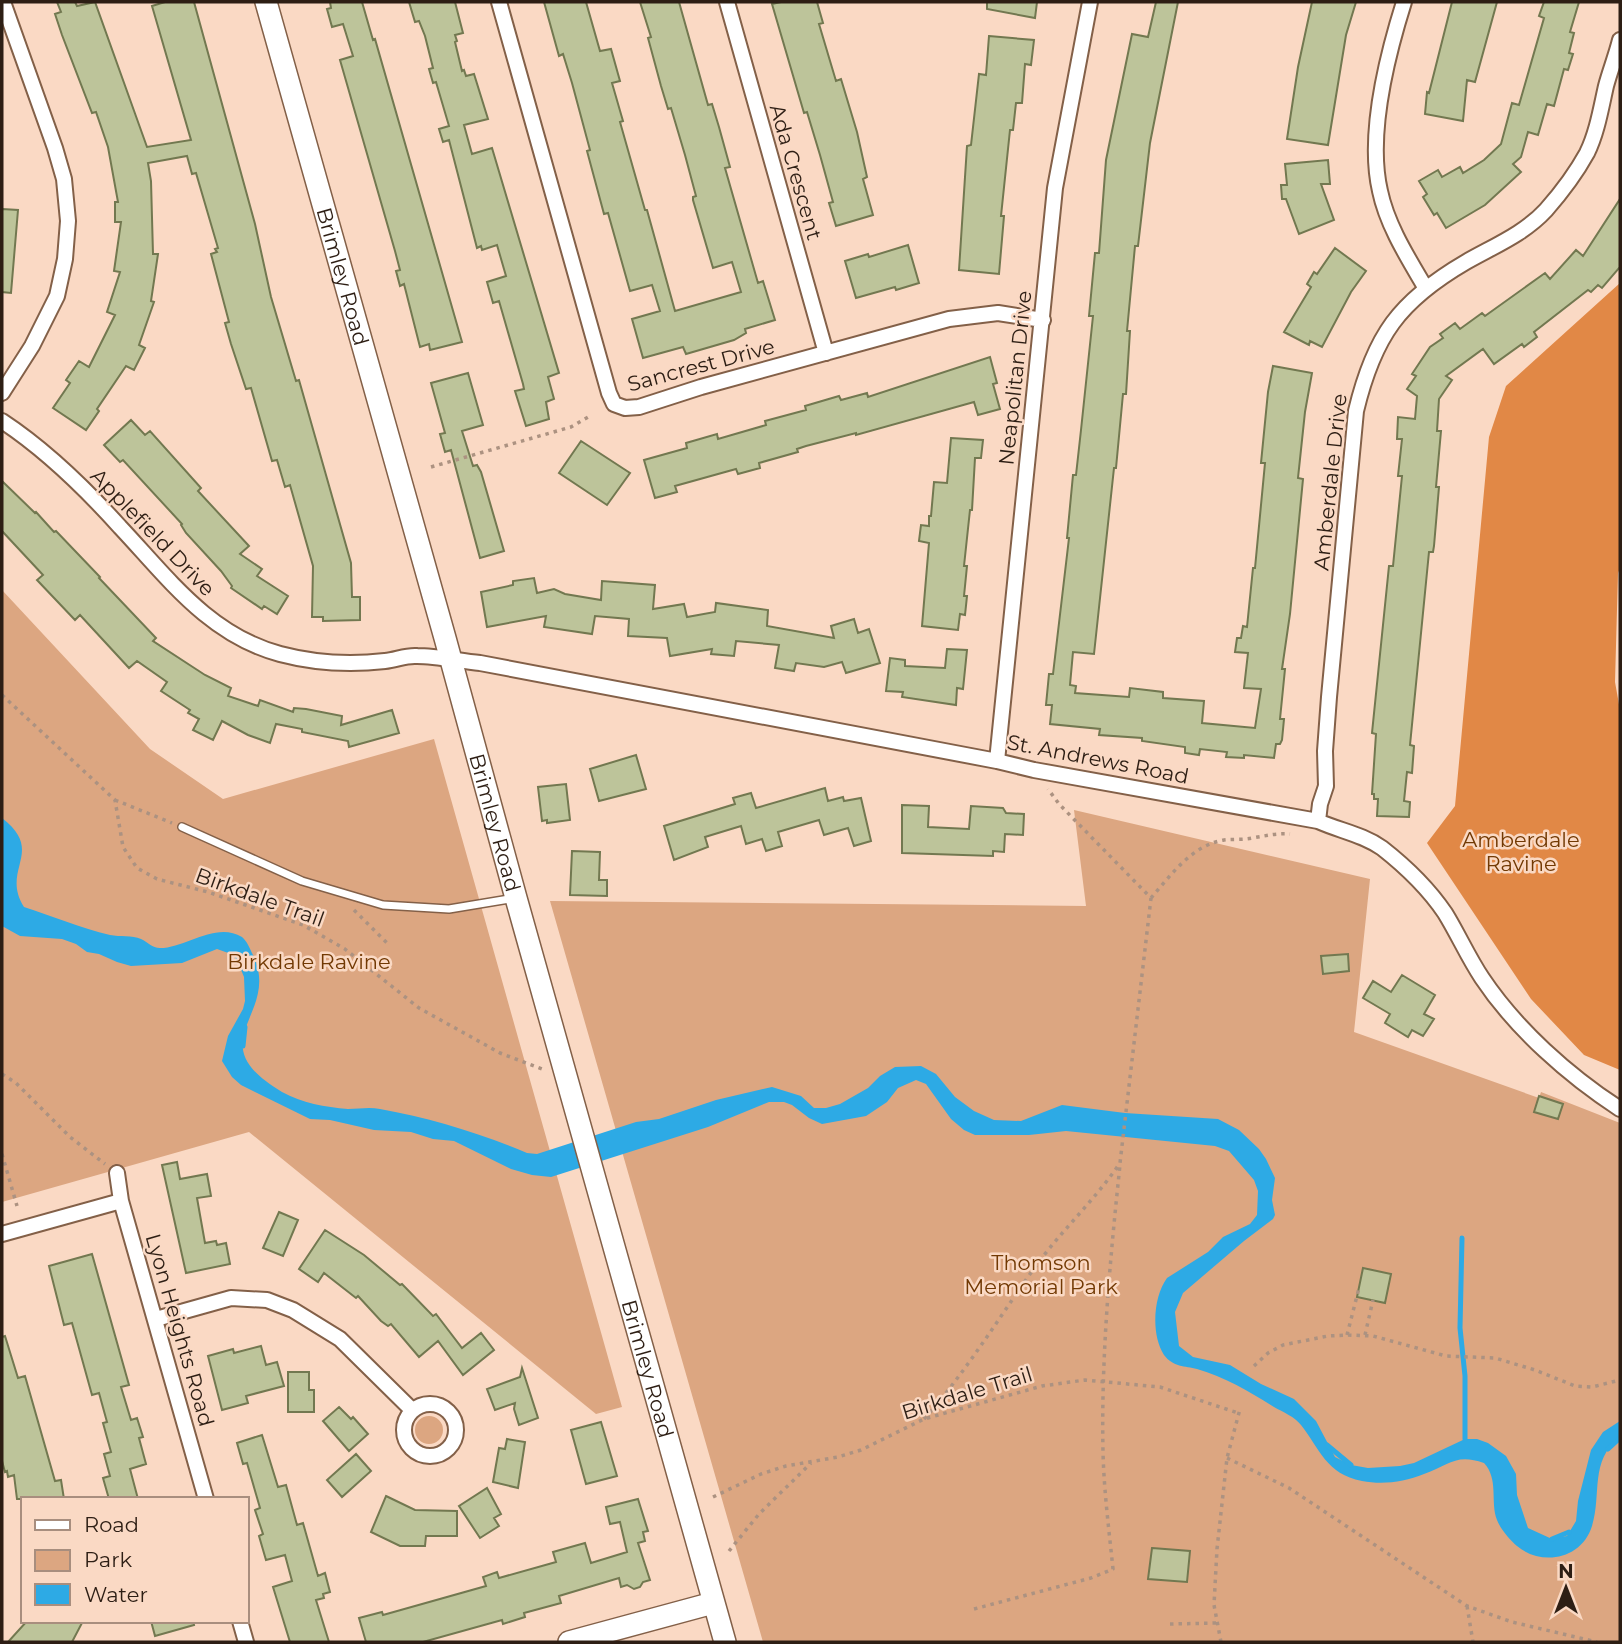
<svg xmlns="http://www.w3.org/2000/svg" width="1622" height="1644" font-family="Montserrat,sans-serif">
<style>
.green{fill:#dca681}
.forest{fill:#e18846}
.water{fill:#2daae5}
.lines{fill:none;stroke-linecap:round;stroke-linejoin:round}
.stream{stroke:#2daae5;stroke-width:5}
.building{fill:#bdc49a;stroke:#727850;stroke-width:2}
.lane-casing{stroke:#836048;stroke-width:10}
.street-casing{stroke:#836048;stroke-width:18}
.secondary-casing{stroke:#836048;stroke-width:24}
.path{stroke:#ac9281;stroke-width:3.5;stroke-dasharray:3.5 5;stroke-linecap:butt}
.lane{stroke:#fff;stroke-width:7}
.street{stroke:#fff;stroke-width:14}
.secondary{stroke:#fff;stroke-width:21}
.labels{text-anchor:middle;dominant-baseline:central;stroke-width:5;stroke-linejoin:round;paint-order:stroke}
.street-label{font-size:21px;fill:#2d1e14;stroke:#fad9c4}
.park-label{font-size:21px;fill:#723903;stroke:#fad9c4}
</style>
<rect width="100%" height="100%" fill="#fad9c4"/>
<path class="green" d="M2 590 150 749 223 799 434 739 622 1407 596 1414 249 1132 2 1202Z
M1074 810 1370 879 1354 1032 1539 1098 1541 1092 1620 1123V1642H763L550 901 1086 906Z
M415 1430a14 14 0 1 1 28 0a14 14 0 1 1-28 0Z"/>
<path class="forest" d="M1620 283V568L1618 573 1615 682 1620 710V1070L1584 1055 1531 999 1427 843 1455 806 1489 437 1506 386Z"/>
<path class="water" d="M2 818C46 852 0 869 24 907 52 916 81 928 110 935 120 937 132 935 141 939 148 942 152 948 160 948 186 948 216 921 242 937 247 941 250 949 253 955 282 1015 196 1041 282 1092 302 1103 325 1107 348 1109 359 1109 369 1107 380 1109 430 1118 480 1133 527 1153L537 1154 636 1122 659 1119 716 1100 772 1087 801 1096 814 1108H826L840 1104 868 1088 880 1076 895 1067 921 1066 936 1074 955 1097 974 1111 994 1120 1021 1121 1062 1105 1125 1113 1218 1119 1239 1130 1259 1149 1266 1159 1275 1178 1272 1200 1275 1215 1273 1219 1244 1241 1183 1293 1175 1312 1179 1346 1193 1357 1230 1365 1261 1384 1294 1399 1316 1421 1335 1457 1351 1465 1368 1468 1400 1466 1414 1463 1465 1439H1477L1488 1443 1506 1456 1516 1474 1517 1495 1528 1528 1552 1539 1567 1536 1576 1521 1578 1501 1591 1450 1603 1432 1620 1421V1436C1589 1462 1602 1493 1592 1526 1582 1559 1542 1567 1517 1546 1510 1540 1501 1530 1497 1520 1490 1502 1499 1479 1484 1463 1456 1453 1449 1465 1424 1474 1404 1482 1383 1485 1362 1481 1326 1474 1320 1449 1301 1425 1295 1417 1283 1412 1274 1407 1250 1392 1225 1377 1197 1369 1185 1366 1173 1367 1164 1355 1151 1335 1153 1297 1167 1278L1208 1252 1223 1237 1250 1224 1257 1215 1258 1191 1254 1180 1229 1151 1215 1146 1066 1131 1029 1135H975L964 1130 951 1119 926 1084 916 1080 898 1088 887 1102 866 1116 822 1124 809 1118 792 1105 784 1102H769L708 1127 551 1177 532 1175 511 1169 454 1141 433 1139 411 1132 374 1130 330 1120 310 1119 241 1085 232 1077 222 1061 228 1036 243 1009 245 1001 244 977 237 960 231 954 217 949 182 963 131 966 117 962 99 954 87 952 76 944 62 939 20 936 2 926Z"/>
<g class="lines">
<path class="stream" d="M243 1046 245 1027
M1462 1238 1460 1328 1465 1376V1439
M1327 1445 1351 1465
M1608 1449 1620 1438
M1552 1539 1569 1532"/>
</g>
<path class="building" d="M57 2H75L77 6 95 2 147 147 191 140 152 6 165 2H194L255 224 271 297 296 381 299 380 351 563 352 597H360V620L323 621V617H312L313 566 290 485 285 487 277 460 272 461 251 388 246 389 231 344 225 323 229 322 211 254 217 252 215 249 218 248 196 173 192 174 187 156 148 163 151 181 153 254H158L151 301 154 302 139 345 145 348 134 370 126 366 97 409 99 411 86 430 53 408 70 383 66 380 79 361 89 367 115 315 107 312 120 272 114 271 121 222H115V202H118L108 147 96 112 92 113 62 35 55 14 61 12Z
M330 2H362L373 40 375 39 462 342 430 350 429 344 420 347 404 284 400 286 396 271 400 270 395 251 340 60 353 56 343 24 332 27 327 9 331 8Z
M409 2H455L463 33 455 35 457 41 455 42 462 71 464 70 466 76 474 74 488 119 464 125 472 154 492 148 559 373 548 377 554 399 546 402 549 419 526 426 515 391 524 389 523 384 499 301 493 303 487 282 506 276 497 245 482 250 481 246 477 248 449 140 443 142 439 129 449 126 436 82 433 83 429 69 433 68 425 36 419 21 415 22Z
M544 2H586L600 51 611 49 620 81 612 83 623 121 620 122 645 210H647L675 311 741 292 732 262 713 268 693 200V197L696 196 685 155 671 108 668 109 661 86 648 38 651 37 640 2H679L708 105 712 104 719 127 730 167 725 168 758 283 763 281 775 320 745 329 746 333 734 340 686 354 683 347 643 358 632 319 660 311 652 285 630 291 608 213 604 214 587 151 590 150 572 83 563 54 559 56Z
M781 2H817L823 23 819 24 836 81 841 79 857 132 867 177 863 179 873 215 836 226 829 203 833 202 820 155 807 112 804 113 772 4Z
M987 2H1037L1035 18 987 9Z
M1156 2H1178L1150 143 1138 246H1135L1127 331H1130L1126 394H1123L1116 468H1114L1094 654 1073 652 1070 685 1076 686 1075 693 1129 697 1130 688 1163 692V698L1204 701 1202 723 1255 728 1261 689 1244 688 1248 653 1235 652 1237 638H1241L1243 626 1247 627 1253 568H1255L1265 463H1261L1268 392 1273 366 1312 373 1305 412 1298 478 1303 479 1290 614 1282 669H1285L1280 719H1284L1282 740 1280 744H1276L1274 758 1244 755V758L1226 757 1227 752 1200 749 1199 755 1185 753V747L1142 741V738L1099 735 1100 729 1050 724 1052 705H1046L1049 674H1053L1069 538H1067L1073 475H1076L1081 430 1093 316H1089L1095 253H1099L1106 160 1132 34 1148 37Z
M1312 2H1356L1346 35 1328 145 1287 139 1298 67Z
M1452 2H1497L1475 82 1467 80 1463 121 1425 114 1427 92 1429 93Z
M1544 2H1579L1570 32 1574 33 1569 53 1573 54 1568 70 1564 69 1554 106 1547 104 1538 135 1528 132 1521 157 1513 164 1521 172 1485 205 1446 228 1437 213 1434 215 1423 197 1427 194 1419 181 1438 170 1442 177 1460 167 1463 173 1484 160 1501 144 1512 103 1519 105 1544 18 1539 16Z
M989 36 1034 40 1031 65 1025 64 1022 103H1016L1013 130H1010L1001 216H1004L999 274 959 270 967 146 971 145 979 74 986 75Z
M1328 160 1330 184H1321L1334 220 1299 234 1286 199H1282L1281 185H1287L1285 164Z
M1620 199V267L1602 288 1598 285 1591 292 1588 290 1534 332 1537 337 1524 347 1522 344 1494 364 1483 349 1446 376 1452 380 1439 399 1437 431H1441L1436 487H1439L1434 546 1433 552H1429L1410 745 1414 746 1412 773 1407 772 1404 801 1410 802 1409 817 1377 816 1378 799H1374V794H1372L1376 734 1372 733 1389 566H1393L1402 476H1398L1402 439H1397L1398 417 1415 419 1417 396 1407 389 1416 376 1412 374 1430 347 1443 338 1440 334 1455 323 1460 329 1482 313 1485 316 1545 273 1550 279 1576 250 1583 256Z
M2 209 18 210 11 293 2 292Z
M908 245 919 283 896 290 895 287 856 298 845 261 868 254 869 257Z
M1335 248 1366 271 1351 292 1322 347 1310 341 1309 345 1284 332 1311 287 1307 284 1314 272 1317 274Z
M990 357 997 383 993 384 1000 409 978 415 974 402 856 435V433L806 446 797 449 798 452 759 463 760 468 738 474 736 469 675 486 677 492 655 498 644 460 687 448 686 443 717 434 718 439 766 425 765 421 806 410 805 406 839 396 841 400 867 393 868 397Z
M468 373 483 425 462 431 473 466 477 465 481 472 504 551 480 558 451 450 445 452 440 434 445 433 431 383Z
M131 420 145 435 150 431 201 488 198 491 249 546 240 554 262 569 257 576 288 596 277 614 264 606 262 609 231 588 232 586 221 571 186 533 181 525 182 524 123 460 120 462 104 445Z
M951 438 983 440 981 458H975L972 510H970L964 566H967L964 596H967L965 615 960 614 958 630 922 626 929 543 919 541 921 525 929 526V516H931L934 482 947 483Z
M581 441 630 473 607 505 559 473Z
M2 481 35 513 36 512 54 532 56 531 100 577 99 578 156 638 153 641 205 675 231 688 228 696 258 706 260 700 293 712 294 708 306 709 342 716 341 725 392 710 399 733 349 747 348 741 302 732V729L276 724 270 743 248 735 222 721 213 740 193 730 199 719 188 713 190 710 161 691 167 682 137 661 129 668 80 615 75 620 37 580 43 575 2 531Z
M534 578 537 593 554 589 565 594 601 600 602 581 655 585 653 609 684 604 687 617 715 612 716 603 768 610 767 626 834 638 831 626 854 619 858 633 869 629 880 663 846 673 842 662 824 667 796 663 794 671 775 668 779 645 736 641 734 656 711 654 712 649 670 656 667 638 628 636 629 619 595 616 592 634 544 627 546 616 487 627 481 592 513 585V581Z
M947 649 967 650 963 689 957 688 956 705 902 697 903 692 886 691 890 658 905 660V666L945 668Z
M636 755 646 789 599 801 590 769Z
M566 784 570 820 547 823V820L542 821 538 787Z
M825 788 828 801 843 797 844 801 861 798 871 841 854 846 848 828 824 835 819 820 778 832 782 846 766 851 762 839 746 844 741 826 705 837 708 847 674 860 664 826 735 804 733 798 751 793 756 808Z
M902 805 929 806 928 827 969 829 971 806 1003 808 1006 813 1024 814 1023 835 1005 834 1004 852 993 851V856L902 853Z
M572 851 600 852 599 880H607V896L570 895Z
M1348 954 1349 971 1323 974 1321 956Z
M1402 975 1435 995 1424 1014 1434 1019 1423 1036 1412 1030 1408 1037 1385 1023 1390 1014 1363 998 1373 981 1391 992Z
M1539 1096 1563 1104 1558 1119 1534 1112Z
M177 1162 180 1179 207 1174 211 1196 197 1198 205 1243 216 1241 217 1245 226 1243 230 1264 186 1273 162 1165Z
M279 1212 298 1220 283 1256 263 1248Z
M325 1230 364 1255 400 1285 402 1284 433 1316 436 1314 462 1348 481 1333 494 1350 463 1375 438 1341 419 1357 391 1324 388 1326 381 1321 358 1296 356 1298 324 1273 318 1282 299 1269Z
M92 1254 129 1385 121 1387 131 1420 137 1418 143 1437 139 1438 146 1464 130 1469 138 1499H109L103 1478 110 1476 104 1454 111 1452 103 1423 107 1422 99 1393 92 1395 72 1323 64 1325 49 1266Z
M1363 1268 1391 1274 1385 1303 1357 1297Z
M5 1336 18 1378 25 1376 55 1481 61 1480 64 1499H17L14 1475 8 1477 7 1471 5 1472 2 1461V1337Z
M261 1346 266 1365 277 1362 284 1386 246 1396 248 1403 222 1410 208 1356 233 1349 234 1353Z
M522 1368 538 1418 519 1425 514 1409 515 1403 495 1410 487 1389 520 1377Z
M288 1372H309V1390H314V1412H288Z
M339 1407 351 1419 353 1417 368 1434 349 1451 323 1421Z
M601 1422 617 1476 586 1484 571 1430Z
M262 1435 278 1487 286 1485 297 1525 303 1523 318 1576 325 1573 330 1592 323 1594 324 1598 316 1600 329 1642H290L273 1587 292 1581 285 1555 266 1560 259 1536 263 1534 255 1510 260 1508 247 1463 243 1464 237 1443Z
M507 1439 525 1442 518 1488 493 1482 499 1448 505 1449Z
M356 1454 371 1471 342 1497 327 1480Z
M487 1488 501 1514 494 1518 499 1526 480 1538 459 1506Z
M386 1496 415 1510 457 1511V1536H426L425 1546H400L371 1532Z
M638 1499 648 1531 643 1532 645 1541 638 1543 650 1580 643 1582 640 1587 634 1589 627 1585 621 1587 619 1578 559 1596 561 1603 524 1613 525 1617 503 1624 502 1620 423 1642H366L359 1618 382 1612 383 1615 486 1586 483 1577 497 1572 499 1578 556 1562 553 1552 585 1543 591 1563 627 1552 620 1522 610 1524 606 1507Z
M1152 1548 1190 1551 1187 1582 1148 1579Z
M27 1621H83L72 1642H8Z
M151 1621H193L194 1625 155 1636Z"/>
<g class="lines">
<defs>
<path id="lane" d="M182 827 302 881 383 905 449 909 515 898"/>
<path id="street" d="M499 2 609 393 614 404 625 408 639 407 701 387 949 319 998 313 1043 320
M727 2 826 353
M1404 2C1387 56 1367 135 1380 191 1387 225 1408 258 1425 287
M2 393 32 346 57 296 65 259 68 221 64 179 55 148 3 2
M2 421C46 450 84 487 120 527 168 578 209 635 280 654 314 663 350 665 385 661 396 660 406 655 417 656 437 656 459 661 480 663L997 761 1034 770 1318 821C1340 831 1362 834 1382 848 1405 866 1428 888 1445 913 1458 934 1468 957 1482 978 1516 1029 1569 1076 1620 1109
M997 761 1055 188 1090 2
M1318 821 1320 804 1326 786 1325 751 1329 697 1356 411C1374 336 1399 301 1466 262 1494 246 1524 234 1546 210 1561 193 1576 173 1587 153 1597 133 1601 108 1606 86 1610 71 1616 56 1620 40
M117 1173 121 1201 206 1499
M2 1234 121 1201
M156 1319 231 1298 267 1300 293 1310 340 1339 412 1410
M404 1430a26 26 0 1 1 52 0a26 26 0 1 1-52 0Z
M240 1621 246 1642"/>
<g id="secondary">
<path id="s1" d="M266 2 445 638 516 898 725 1642"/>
<path d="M569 1642 713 1603"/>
</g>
</defs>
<use href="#lane" class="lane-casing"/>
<use href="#street" class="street-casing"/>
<use href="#secondary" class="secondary-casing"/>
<path class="path" d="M431 467 571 427 590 416
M2 695 115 800 123 847 137 868 157 879 208 892 303 925 345 949 419 1008 500 1053 545 1070
M1019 750 1020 742
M115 800 172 823
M1151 898C1171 875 1192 845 1224 840 1233 839 1243 840 1252 838 1265 836 1276 833 1290 834
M354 910 389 945
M2 1074 16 1083 70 1137 105 1164
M2 1154 17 1206
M1347 1335 1359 1288
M1365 1335 1373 1300
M1254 1366 1268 1353 1283 1345 1328 1336 1347 1335 1373 1336 1446 1356 1495 1358 1535 1370 1575 1386 1592 1387 1620 1380
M924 1419C966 1372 998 1319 1035 1267 1061 1231 1095 1200 1120 1163L1151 898 1059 804 1048 789
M1227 1458 1289 1488 1467 1606 1512 1622 1597 1642
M713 1497 761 1474 786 1466 838 1457 861 1450 924 1419 1042 1386 1085 1380 1160 1387 1238 1413
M729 1551 759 1514 811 1463
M1467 1606 1473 1642
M974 1609 1091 1578 1113 1569C1109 1530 1104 1492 1103 1452 1101 1357 1110 1260 1120 1165
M1170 1624 1217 1623
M1221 1642 1214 1605 1217 1549 1227 1458 1240 1409"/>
<use href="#lane" class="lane"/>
<use href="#street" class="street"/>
<use href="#secondary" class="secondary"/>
</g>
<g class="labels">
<g class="street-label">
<text transform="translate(796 172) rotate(74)">Ada Crescent</text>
<text stroke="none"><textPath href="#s1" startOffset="285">Brimley Road</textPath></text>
<text transform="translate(701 365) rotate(-15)">Sancrest Drive</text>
<text transform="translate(1015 378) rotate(-84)">Neapolitan Drive</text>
<text transform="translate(1330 482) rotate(-84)">Amberdale Drive</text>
<text transform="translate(153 532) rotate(46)">Applefield Drive</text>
<text transform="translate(1098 759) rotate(11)">St. Andrews Road</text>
<text stroke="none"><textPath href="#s1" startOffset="852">Brimley Road</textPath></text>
<text transform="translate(260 897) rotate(20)">Birkdale Trail</text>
<text transform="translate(180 1330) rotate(74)">Lyon Heights Road</text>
<text stroke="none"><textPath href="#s1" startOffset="1419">Brimley Road</textPath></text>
<text transform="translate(967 1393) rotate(-17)">Birkdale Trail</text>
</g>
<g class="park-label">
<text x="1521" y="839">Amberdale<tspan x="1521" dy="24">Ravine</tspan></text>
<text x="309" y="961">Birkdale Ravine</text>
<text x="1041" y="1262">Thomson<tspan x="1041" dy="24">Memorial Park</tspan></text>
</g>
</g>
<rect width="1622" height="1644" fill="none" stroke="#2d1e14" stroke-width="7"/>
<rect x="21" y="1497" width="228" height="126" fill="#fad9c4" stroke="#a88e7e" stroke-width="2"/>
<rect x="35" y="1520" width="35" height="10" fill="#ffffff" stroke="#a88e7e" stroke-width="2"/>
<text x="84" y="1532" font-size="21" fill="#2d1e14">Road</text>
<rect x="35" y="1550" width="35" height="21" fill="#dca681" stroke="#a88e7e" stroke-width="2"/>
<text x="84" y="1567" font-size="21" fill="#2d1e14">Park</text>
<rect x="35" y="1584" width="35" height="21" fill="#2daae5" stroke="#a88e7e" stroke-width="2"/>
<text x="84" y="1602" font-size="21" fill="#2d1e14">Water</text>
<g transform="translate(1566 1588)" stroke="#fad9c4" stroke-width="5" paint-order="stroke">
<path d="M0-5L12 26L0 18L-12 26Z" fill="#2d1e14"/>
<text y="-10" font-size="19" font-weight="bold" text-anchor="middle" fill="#2d1e14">N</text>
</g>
</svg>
